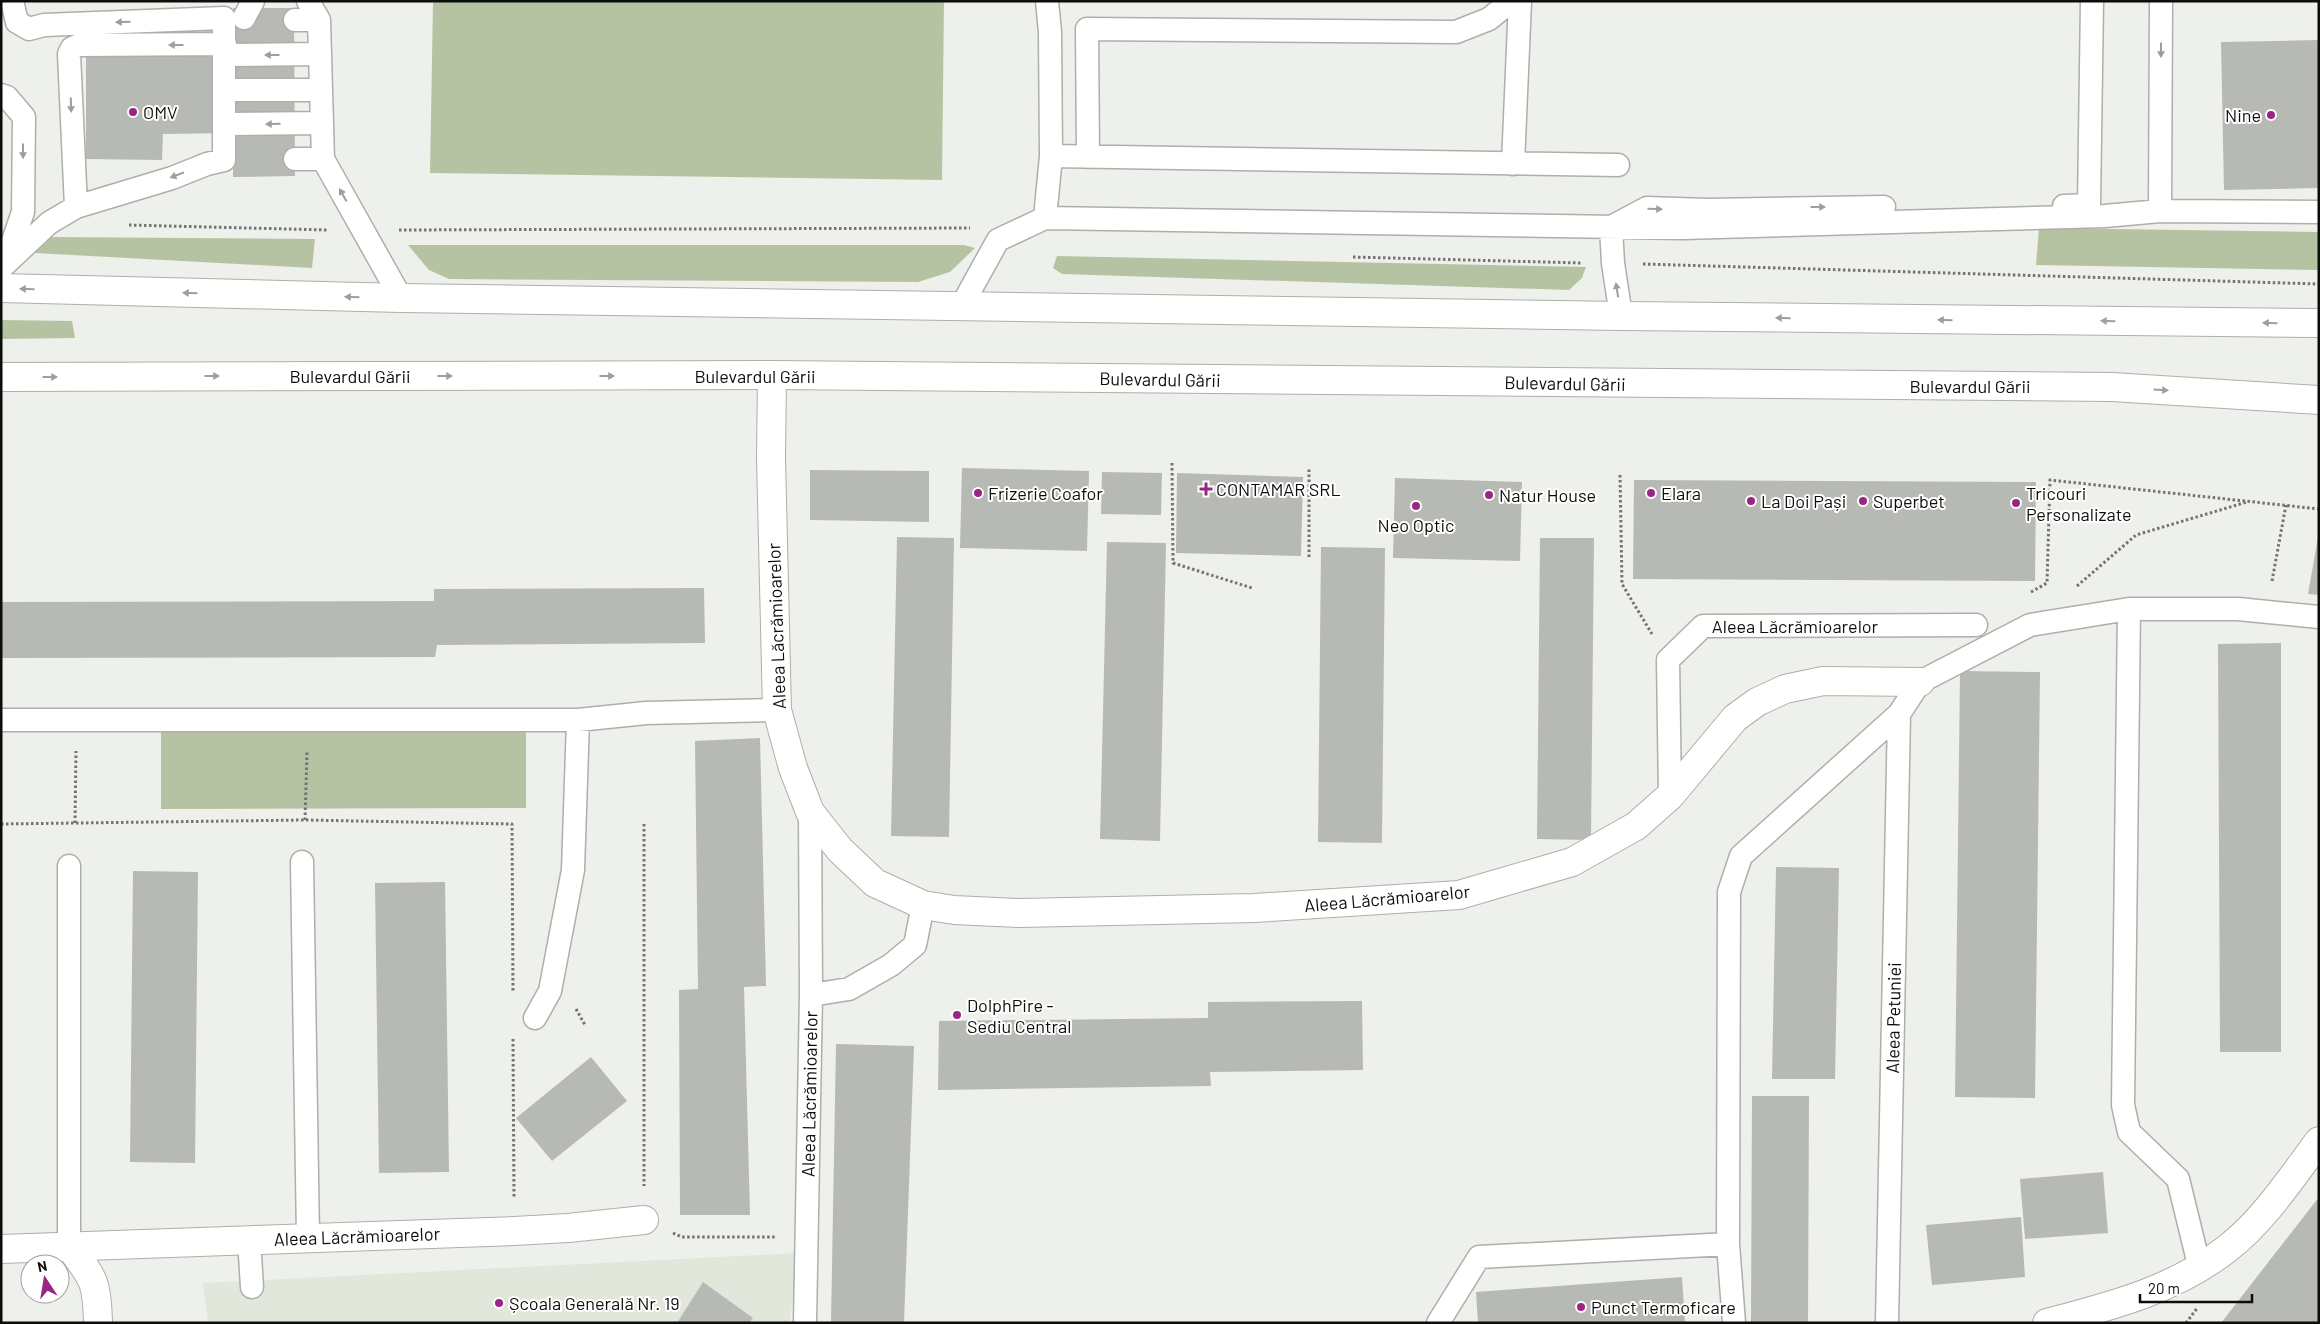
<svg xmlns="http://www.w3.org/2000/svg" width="2320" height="1324" font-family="Barlow,sans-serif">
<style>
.built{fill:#e1e7da}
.green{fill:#b6c3a3}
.building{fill:#b7b9b5}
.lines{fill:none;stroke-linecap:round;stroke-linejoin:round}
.service-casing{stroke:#adafaa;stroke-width:25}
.minor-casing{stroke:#adafaa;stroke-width:30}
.secondary-casing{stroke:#adafaa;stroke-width:30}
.path{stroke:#737471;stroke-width:3;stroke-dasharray:2.5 2.5;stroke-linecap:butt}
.service{stroke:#fff;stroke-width:22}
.minor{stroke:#fff;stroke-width:28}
.secondary{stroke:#fff;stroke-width:28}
.oneway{fill:#9e9e9e}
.poi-dot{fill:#972684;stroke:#fff;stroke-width:2}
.labels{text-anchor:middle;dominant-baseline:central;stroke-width:4;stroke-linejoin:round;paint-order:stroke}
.poi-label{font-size:18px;fill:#0d0d0c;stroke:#fff;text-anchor:start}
.street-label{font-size:18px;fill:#0d0d0c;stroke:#fff}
</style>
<rect width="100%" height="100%" fill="#eef0eb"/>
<path class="built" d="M801 1253 789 1323H208L203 1283Z"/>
<path class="green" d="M433 1H944L942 180 430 173Z
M2039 228 2319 232V270L2036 265Z
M56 237 315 239 312 268 35 253 39 238Z
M408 245H964L975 248 950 272 918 282 449 279 429 270Z
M1057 256 1586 267 1582 278 1569 290 1062 274 1053 268Z
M1 320 72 321 75 338 1 339Z
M161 731H526V808L161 809Z"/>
<path class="building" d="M233 8H294L295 176 233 177V133L163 134 162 160 86 159V50H233Z
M2319 40V188L2224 190 2221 42Z
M962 468 1089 471 1087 551 960 548Z
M810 470 929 471V522L810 520Z
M1102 472 1162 473 1161 515 1101 514Z
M1177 473 1303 477 1301 556 1176 553Z
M1395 478 1522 482 1520 561 1393 558Z
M1634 480 2036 482 2035 581 1633 579Z
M897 537 954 538 949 837 891 836Z
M2318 537H2319V595L2308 594Z
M1540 538H1594L1591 840 1537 839Z
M1107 542 1166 543 1160 841 1100 839Z
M1321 547 1385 548 1382 843 1318 842Z
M704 588 705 643 437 645 435 657 1 658V602L434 601V589Z
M2281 643V1052H2220L2218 644Z
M1960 671 2040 672 2035 1098 1955 1097Z
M760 738 766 986 744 987 750 1215H680L679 990 698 989 695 741Z
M1776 867 1839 868 1835 1079H1772Z
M133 871 198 872 195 1163 130 1162Z
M445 882 449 1172 379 1173 375 883Z
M1362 1001 1363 1070 1210 1072 1211 1086 938 1090 939 1021 1208 1018V1002Z
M836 1044 914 1046 904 1323H831Z
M591 1057 627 1101 552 1161 516 1118Z
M1752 1096H1809L1808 1323H1751Z
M2103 1172 2108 1233 2025 1239 2020 1179Z
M2319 1197V1323H2221Z
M2021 1217 2025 1277 1932 1285 1926 1225Z
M1682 1277 1685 1323H1478L1476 1292Z
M703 1282 753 1318 749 1323H677Z"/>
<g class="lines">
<defs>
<path id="service" d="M308 1 319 20 323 159 401 298
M1047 1 1050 32 1051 156
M244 18 253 1
M295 20H319
M225 55 319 54
M225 90H320
M1 95 7 97 24 117 23 212 7 258
M224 124 321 123
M1088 157 1087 29 1456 32 1489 19 1511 1
M295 159H323
M1513 164 1520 1
M2064 206 2089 205 2092 1
M76 207 69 54 72 48 79 45 225 44
M2160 211 2161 1
M1045 218 1051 156 1618 165
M1613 226 1647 208 1708 210 1884 207
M1611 227 1613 263 1621 316
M1 268 49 223 76 207 172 178 207 164 224 160V18L44 25 29 29 17 22 12 1
M962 305 998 240 1045 218 1683 228 2105 216 2160 211 2319 212
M2129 609H2238L2319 617
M1 720H578L646 713 777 710
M1670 796 1668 660 1703 626 1976 625
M810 812 811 995
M302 862 308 1238
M535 1018 550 991 573 870 578 720
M249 1240 252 1287
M69 1246V866
M805 1323 811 995 849 989 891 965 915 945 923 905
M1438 1323 1479 1257 1728 1244
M1734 1323 1728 1244 1729 892 1741 856 1899 714 1920 682 2030 625 2129 609 2123 1105 2129 1132 2178 1179 2200 1269
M1887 1323 1899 714"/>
<path id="minor" d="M772 375 771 458 777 710 793 768 810 812 840 850 875 883 923 905 954 910 1020 913 1254 908 1459 895 1572 862 1636 826 1670 796 1735 718 1757 702 1785 689 1823 681 1920 682
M69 1246C94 1279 97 1281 98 1323
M1 1249 514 1231 568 1228 644 1220
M2047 1323C2111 1306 2175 1290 2228 1248 2264 1220 2292 1177 2319 1141"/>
<path id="secondary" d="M1 288 401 298 1621 316 2319 323
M1 377 772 375 2112 387 2319 400"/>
</defs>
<use href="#service" class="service-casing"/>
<use href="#minor" class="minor-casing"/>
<use href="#secondary" class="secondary-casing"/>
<path class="path" d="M129 225 328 230
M399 230 970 228
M1353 257 1582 263
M1643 264 2319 284
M1172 463 1173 563 1252 588
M1620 475 1622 584 1652 634
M1309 557V468
M2272 581 2286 505
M2077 586 2136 535 2247 502
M2031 592 2047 583 2050 480 2319 509
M305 820 307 751
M75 823 76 751
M1 824 305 820 512 824 513 993
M644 824V1186
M576 1009 585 1025
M513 1039 514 1198
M673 1233 682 1237H776
M2186 1323 2198 1307"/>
<use href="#service" class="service"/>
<use href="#minor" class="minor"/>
<use href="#secondary" class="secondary"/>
</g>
<defs><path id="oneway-solid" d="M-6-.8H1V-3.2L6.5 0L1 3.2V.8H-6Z" transform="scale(1.25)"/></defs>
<g class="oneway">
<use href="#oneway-solid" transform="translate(123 22) rotate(178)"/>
<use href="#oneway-solid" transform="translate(176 45) rotate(180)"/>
<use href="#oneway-solid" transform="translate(2161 50) rotate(90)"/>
<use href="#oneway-solid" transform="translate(272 55) rotate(180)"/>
<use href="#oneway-solid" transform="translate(71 105) rotate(88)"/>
<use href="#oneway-solid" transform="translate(273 124) rotate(179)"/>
<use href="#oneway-solid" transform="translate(23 151) rotate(90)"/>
<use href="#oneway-solid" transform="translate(177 175) rotate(159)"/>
<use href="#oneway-solid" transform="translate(343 195) rotate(-119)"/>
<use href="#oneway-solid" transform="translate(1818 207)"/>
<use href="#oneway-solid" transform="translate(1655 209) rotate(1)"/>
<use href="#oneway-solid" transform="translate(27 289) rotate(-179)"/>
<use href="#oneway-solid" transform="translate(1617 290) rotate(-99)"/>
<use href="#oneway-solid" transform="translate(190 293) rotate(-179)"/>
<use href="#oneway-solid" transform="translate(352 297) rotate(-179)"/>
<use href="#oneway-solid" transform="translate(1783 318) rotate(-179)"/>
<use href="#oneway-solid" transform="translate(1945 320) rotate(-179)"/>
<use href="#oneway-solid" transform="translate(2108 321) rotate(-179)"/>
<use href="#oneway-solid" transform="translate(2270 323) rotate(-179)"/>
<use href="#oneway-solid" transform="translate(212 376)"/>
<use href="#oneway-solid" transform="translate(445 376)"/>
<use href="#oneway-solid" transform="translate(607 376)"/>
<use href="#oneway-solid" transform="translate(50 377)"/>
<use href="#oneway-solid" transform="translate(2161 390) rotate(3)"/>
</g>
<g class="poi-dot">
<circle cx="133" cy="112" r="5"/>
<circle cx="2271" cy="115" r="5"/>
<path d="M1203.5 481.5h5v5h5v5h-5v5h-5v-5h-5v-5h5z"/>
<circle cx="978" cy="493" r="5"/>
<circle cx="1651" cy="493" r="5"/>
<circle cx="1489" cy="495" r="5"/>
<circle cx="1751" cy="501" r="5"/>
<circle cx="1863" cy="501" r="5"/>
<circle cx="2016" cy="503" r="5"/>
<circle cx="1416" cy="506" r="5"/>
<circle cx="957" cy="1015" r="5"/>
<circle cx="499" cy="1303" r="5"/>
<circle cx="1581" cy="1307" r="5"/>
</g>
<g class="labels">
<g class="poi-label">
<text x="143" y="112">OMV</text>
<text x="2261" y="115" text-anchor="end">Nine</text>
<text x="1216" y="489">CONTAMAR SRL</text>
<text x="988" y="493">Frizerie Coafor</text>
<text x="1661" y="493">Elara</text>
<text x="2026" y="493">Tricouri<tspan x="2026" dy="21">Personalizate</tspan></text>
<text x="1499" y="495">Natur House</text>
<text x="1761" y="501">La Doi Pași</text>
<text x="1873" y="501">Superbet</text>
<text x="1416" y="525" text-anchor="middle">Neo Optic</text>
<text x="967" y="1005">DolphPire -<tspan x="967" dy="21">Sediu Central</tspan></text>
<text x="509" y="1303">Școala Generală Nr. 19</text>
<text x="1591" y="1307">Punct Termoficare</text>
</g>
<g class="street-label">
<text x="350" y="376">Bulevardul Gării</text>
<text x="755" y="376">Bulevardul Gării</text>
<text transform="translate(1160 379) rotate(1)">Bulevardul Gării</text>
<text transform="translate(1565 383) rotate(1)">Bulevardul Gării</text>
<text x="1970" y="386">Bulevardul Gării</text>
<text transform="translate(776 626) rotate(-92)">Aleea Lăcrămioarelor</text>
<text x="1795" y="626">Aleea Lăcrămioarelor</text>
<text transform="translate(1387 898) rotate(-5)">Aleea Lăcrămioarelor</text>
<text transform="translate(1893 1018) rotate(-89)">Aleea Petuniei</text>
<text transform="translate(809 1094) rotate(-89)">Aleea Lăcrămioarelor</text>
<text transform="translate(357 1236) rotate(-2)">Aleea Lăcrămioarelor</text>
</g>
</g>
<rect width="2320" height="1324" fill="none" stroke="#0d0d0c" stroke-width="5"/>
<g transform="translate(45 1279) rotate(348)"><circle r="24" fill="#ffffff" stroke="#9e9e9e"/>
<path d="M0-4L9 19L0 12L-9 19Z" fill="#972684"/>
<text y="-8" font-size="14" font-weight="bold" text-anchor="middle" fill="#0d0d0c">N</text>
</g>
<path d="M2140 1294v8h112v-8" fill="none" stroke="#0d0d0c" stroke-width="2.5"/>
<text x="2148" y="1294" font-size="15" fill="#0d0d0c" stroke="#ffffff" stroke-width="4" paint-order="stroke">20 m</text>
</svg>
